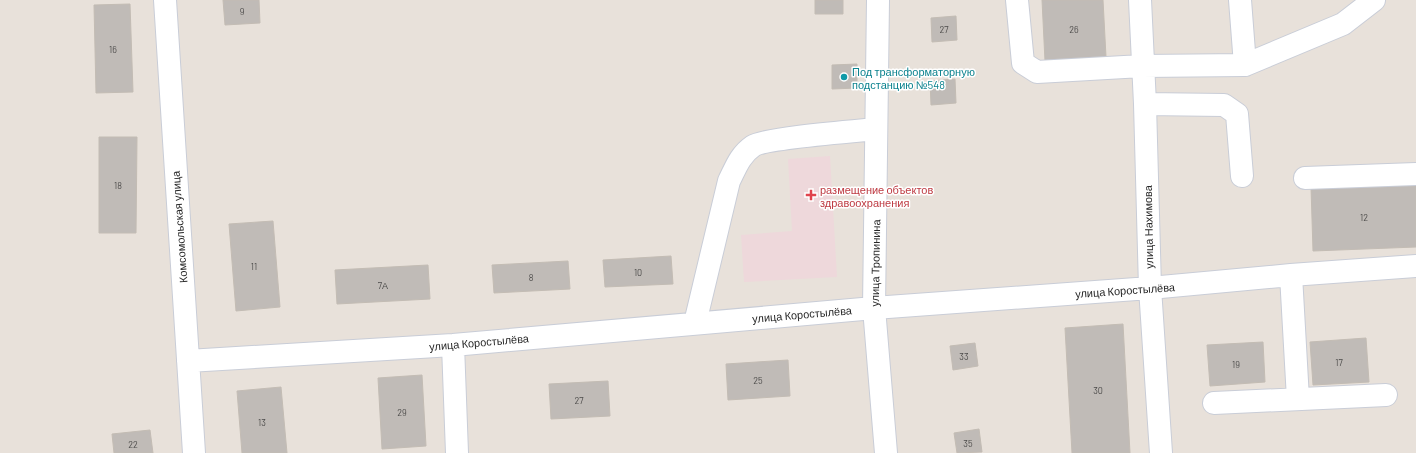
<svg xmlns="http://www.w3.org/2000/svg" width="1416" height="453" font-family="Barlow,sans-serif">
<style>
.medical{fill:#eed8db}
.building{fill:#c0bbb7;stroke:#c3bcb4}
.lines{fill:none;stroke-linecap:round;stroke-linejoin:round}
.minor-casing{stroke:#c9cdd7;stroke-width:24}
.minor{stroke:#fff;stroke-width:22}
.culture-dot{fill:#0f9aa8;stroke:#fff;stroke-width:1.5}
.health-dot{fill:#e0444e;stroke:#fff;stroke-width:1.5}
.labels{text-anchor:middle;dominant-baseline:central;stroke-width:3;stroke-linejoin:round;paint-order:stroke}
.number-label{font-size:9px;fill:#4d4c4b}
.culture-label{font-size:11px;fill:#0d838f;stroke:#fff;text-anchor:start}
.health-label{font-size:11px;fill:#be3a42;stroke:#fff;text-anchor:start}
.street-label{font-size:11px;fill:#272727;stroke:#fff}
</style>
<rect width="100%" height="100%" fill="#e8e1da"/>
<path class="medical" d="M830 156 837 277 744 282 741 235 792 231 788 159Z"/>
<path class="building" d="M223 0H259L260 23 225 25Z
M815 0H843V14H815Z
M1042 0H1103L1106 57 1045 61Z
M130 4 133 92 96 93 94 5Z
M956 16 957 40 932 42 931 18Z
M857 64V88L832 89V65Z
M955 79 956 103 931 105 930 81Z
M99 137H137L136 233H99Z
M1416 184V247L1313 251 1311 187Z
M273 221 280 307 236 311 229 224Z
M671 256 673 284 605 287 603 260Z
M568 261 570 289 494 293 492 265Z
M428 265 430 299 337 304 335 270Z
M1123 324 1130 453H1072L1065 328Z
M1366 338 1369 382 1313 385 1310 342Z
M1263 342 1265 382 1210 386 1207 345Z
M975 343 978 366 953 370 950 346Z
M788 360 790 396 728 400 726 364Z
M422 375 426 446 382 449 378 378Z
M608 381 610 416 551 419 549 384Z
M281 387 287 453H242L237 391Z
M979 429 982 452 957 453 954 433Z
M150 430 153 453H114L112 434Z"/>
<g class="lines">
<defs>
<path id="minor" d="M165 0 194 453
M878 0 874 308 886 453
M1017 0 1023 63 1037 72 1142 66 1245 65 1240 0
M1140 0 1145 104 1150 288 1161 453
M1245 65 1343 24 1374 0
M1145 104 1224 105 1237 114 1242 176
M1305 178 1416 174
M1291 275 1298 399
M695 323 729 181C736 167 740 155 753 146 765 138 856 131 876 129
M453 345 457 453
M188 361 453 345 874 308 1150 288 1291 275 1416 266
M1214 403 1386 395"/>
</defs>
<use href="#minor" class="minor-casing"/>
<use href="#minor" class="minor"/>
</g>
<circle class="culture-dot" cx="844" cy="77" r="4"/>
<path class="health-dot" d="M809 189h4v4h4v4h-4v4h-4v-4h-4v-4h4z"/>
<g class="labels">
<g class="number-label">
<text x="242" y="11">9</text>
<text x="944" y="29">27</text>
<text x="1074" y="29">26</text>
<text x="113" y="49">16</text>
<text x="118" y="185">18</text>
<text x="1364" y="217">12</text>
<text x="254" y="266">11</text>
<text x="638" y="272">10</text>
<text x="531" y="277">8</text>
<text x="383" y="285">7А</text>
<text x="964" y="356">33</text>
<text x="1339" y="362">17</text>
<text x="1236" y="364">19</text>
<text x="758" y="380">25</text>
<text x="1098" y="390">30</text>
<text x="579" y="400">27</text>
<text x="402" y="412">29</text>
<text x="262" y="422">13</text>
<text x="968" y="443">35</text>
<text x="133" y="444">22</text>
</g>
<g class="culture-label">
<text x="852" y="71">Под трансформаторную<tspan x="852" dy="13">подстанцию №548</tspan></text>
</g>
<g class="health-label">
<text x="820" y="189">размещение объектов<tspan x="820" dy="13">здравоохранения</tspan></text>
</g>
<g class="street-label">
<text transform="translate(179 227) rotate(-94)">Комсомольская улица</text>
<text transform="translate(1148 227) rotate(-91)">улица Нахимова</text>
<text transform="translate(875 263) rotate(-89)">улица Тропинина</text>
<text transform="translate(1125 290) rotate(-4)">улица Коростылёва</text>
<text transform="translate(802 314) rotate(-5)">улица Коростылёва</text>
<text transform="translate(479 342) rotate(-5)">улица Коростылёва</text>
</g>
</g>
</svg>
